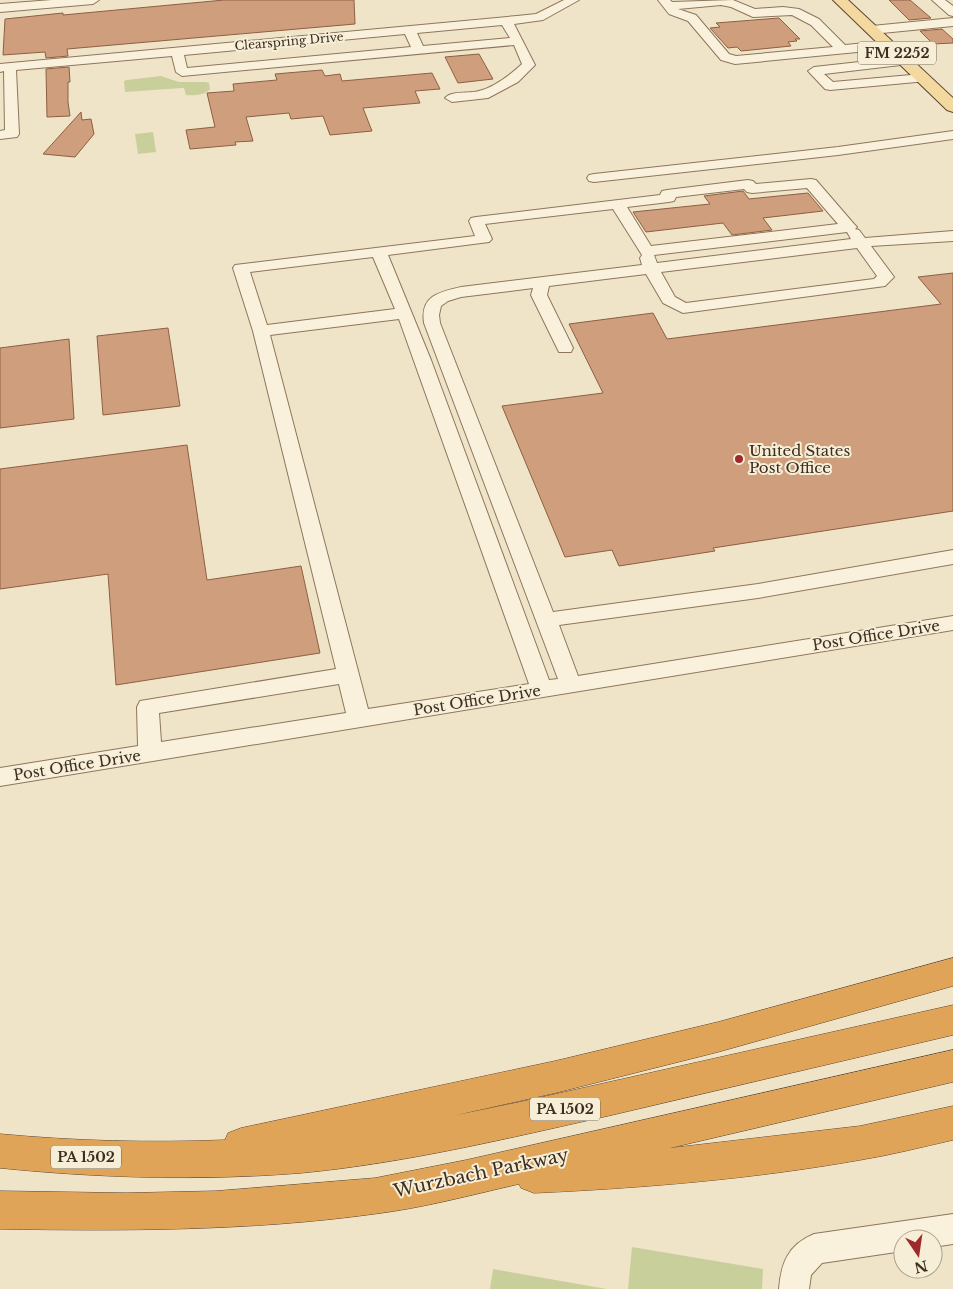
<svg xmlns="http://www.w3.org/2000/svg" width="953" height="1289" font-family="'Libre Baskerville',serif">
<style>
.green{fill:#c9cf9b}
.building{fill:#cf9f7d;stroke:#8d5f41}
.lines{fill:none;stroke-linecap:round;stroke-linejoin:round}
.minor-casing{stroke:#8d765c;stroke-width:2}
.major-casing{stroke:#5b4430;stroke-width:2}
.highway-casing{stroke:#5b4430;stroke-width:1}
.minor{fill:#faf1dc;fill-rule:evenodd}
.major{fill:#f3d9a0;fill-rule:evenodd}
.highway{fill:#e0a458;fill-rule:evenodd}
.poi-dot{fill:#9e2a2b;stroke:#f7eed8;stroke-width:2}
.labels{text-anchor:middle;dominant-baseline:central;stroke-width:4;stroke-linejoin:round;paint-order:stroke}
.far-street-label{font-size:12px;fill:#3d2e20;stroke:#f7eed8}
.shield{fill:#f7eed8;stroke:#756857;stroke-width:1}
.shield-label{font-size:14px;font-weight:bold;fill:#3d2e20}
.poi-label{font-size:15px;fill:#3d2e20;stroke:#f7eed8;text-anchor:start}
.street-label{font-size:15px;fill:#3d2e20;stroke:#f7eed8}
.near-street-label{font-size:18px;fill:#3d2e20;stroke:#f7eed8}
</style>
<rect width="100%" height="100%" fill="#f0e4c8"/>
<path class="green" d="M161 76 179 82H206L209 83 210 89C206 95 193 96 186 95L184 88H182L125 92 124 81 127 80Z
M153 132 156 152 138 154 135 134Z
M632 1247 763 1269 762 1289H628Z
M493 1269 607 1289H490Z"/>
<path class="building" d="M224 0H354L355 24 67 49 68 56 46 58 45 52 3 55 5 19 63 13V15Z
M889 0H910L931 18 909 20Z
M779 18 800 39H795L797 41 788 42 791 46 741 51 737 47 728 48 710 28 720 27 716 23Z
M942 29 953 39V43L933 44 920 31Z
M479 54 493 79 458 83 445 57Z
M69 67 70 82H68V102L70 116 47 117 46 69Z
M322 70 325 76 340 74 342 81 432 73 440 89 415 91 420 103 363 108 372 131 330 135 323 116 291 119 289 113 246 117 253 141 235 142 236 145 190 149 186 130 215 127 207 93 234 91 233 84 277 80 275 74Z
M81 112 82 120 91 119 94 134 75 157 43 154Z
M743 191 749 199 808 193 823 211 763 218 772 230 732 235 723 223 646 232 633 212 710 204 704 196Z
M953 273V511L713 548 715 551 619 566 612 550 565 557 502 406 603 393 569 324 653 313 667 339 941 304 918 277Z
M168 328 180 406 103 415 97 336Z
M69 339 74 419 0 428V348Z
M187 445 207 580 301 566 320 653 116 685 108 574 0 589V469Z"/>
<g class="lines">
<defs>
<path id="minor" d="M52 0H99L93 4 0 12V4Z
M564 0H579L543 20 514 24 535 65 518 82 488 98 452 102 445 98C452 90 469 94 479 91 495 87 510 75 522 64L514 45 182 76 176 72 172 56 16 70 19 134 17 137 0 139V131L5 130 4 71 0 72V64L517 16 536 14ZM502 25 510 38 423 46 417 33ZM405 34 411 47 187 68 184 55Z
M658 0H670L672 2 733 0 755 9 783 7 799 9 819 19 845 45 888 41 894 45 888 49 735 64 721 60 688 21 669 14ZM721 5 731 7 753 17 792 15 811 25 833 47 736 56 729 54 696 15 678 9Z
M932 0H945L953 6V16L949 15Z
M953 18V26L872 34 866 30 872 26Z
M905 57 909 58 911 61 909 64 824 74 833 82 922 74 928 78 927 81 830 90 825 89 808 71 814 67Z
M953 131V139L838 155 594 182 589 181 587 178 589 175 594 174 838 147Z
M811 179 816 180 854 224 857 227 855 229 859 230 865 238 953 231V241L871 246 894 277 885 286 683 313 663 303 646 274 549 286 547 295 573 348 571 352H559L557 348 531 295 533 288 461 297 448 301 441 306 439 315 440 323 553 612 758 584 953 550V564L758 598 559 625 578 676 953 616V630L0 786V768L138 746 137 707 140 701 336 669 253 331 233 268 235 265 475 236 469 221 471 218 476 217 660 195 662 191 667 190 748 180 753 181 756 184ZM807 188 838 224 651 246 627 207 669 202 674 201 676 197 744 189 747 192 752 193ZM613 209 642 255 640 258 642 265 461 287C439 292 420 296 424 323L558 679 549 680 431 360 388 255 489 242 492 239 485 224ZM847 232 851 239 657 263 654 255ZM857 248 877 276 874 279 686 303 675 297 661 272ZM373 257 395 309 267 325 250 272ZM399 319 529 684 368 709 270 335ZM339 684 346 713 161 742 159 713Z
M953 1214V1244L933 1247V1239H903V1251L822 1263 811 1275 809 1289H779C781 1263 788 1245 814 1234Z"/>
<path id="major" d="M833 0H848L953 98V112L947 110Z"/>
<path id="highway" d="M953 958V986L718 1052 555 1093 452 1116 520 1102 953 1005V1035C839 1062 726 1088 612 1115 509 1138 406 1163 301 1173 201 1181 99 1178 0 1168V1134C75 1141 150 1143 225 1140L228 1133 241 1128 555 1061 718 1022Z
M953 1050V1082L670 1148 860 1126 953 1106V1140C922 1147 891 1155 860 1160 753 1179 643 1188 534 1193L521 1188 519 1184C471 1195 423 1208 374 1214 250 1231 125 1231 0 1229V1191L126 1193 216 1191 375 1178 466 1160Z"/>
</defs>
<use href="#minor" class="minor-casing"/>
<use href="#major" class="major-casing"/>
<use href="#highway" class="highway-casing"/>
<use href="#minor" class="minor"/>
<use href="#major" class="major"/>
<use href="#highway" class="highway"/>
</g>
<circle class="poi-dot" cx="739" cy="459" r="5"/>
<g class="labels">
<g class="far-street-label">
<text transform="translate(289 41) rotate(-5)">Clearspring Drive</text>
</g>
<g class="shield">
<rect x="858" y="41.5" width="78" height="23" rx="4"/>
<rect x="530" y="1097.5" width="70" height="23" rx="4"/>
<rect x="51" y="1145.5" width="70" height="23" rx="4"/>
</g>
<g class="shield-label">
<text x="897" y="53">FM 2252</text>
<text x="565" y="1109">PA 1502</text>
<text x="86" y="1157">PA 1502</text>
</g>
<g class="poi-label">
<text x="749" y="450">United States<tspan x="749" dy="17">Post Office</tspan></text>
</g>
<g class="street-label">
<text transform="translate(876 635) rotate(-9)">Post Office Drive</text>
<text transform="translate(477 700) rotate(-9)">Post Office Drive</text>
<text transform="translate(77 765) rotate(-9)">Post Office Drive</text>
</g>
<g class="near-street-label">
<text transform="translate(481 1173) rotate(-12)">Wurzbach Parkway</text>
</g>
</g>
<g transform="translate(918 1254) rotate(167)"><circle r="24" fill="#f7eed8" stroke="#ada18e"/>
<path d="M0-4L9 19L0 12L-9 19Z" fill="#9e2a2b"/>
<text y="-8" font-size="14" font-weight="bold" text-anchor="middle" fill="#3d2e20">N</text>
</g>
</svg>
